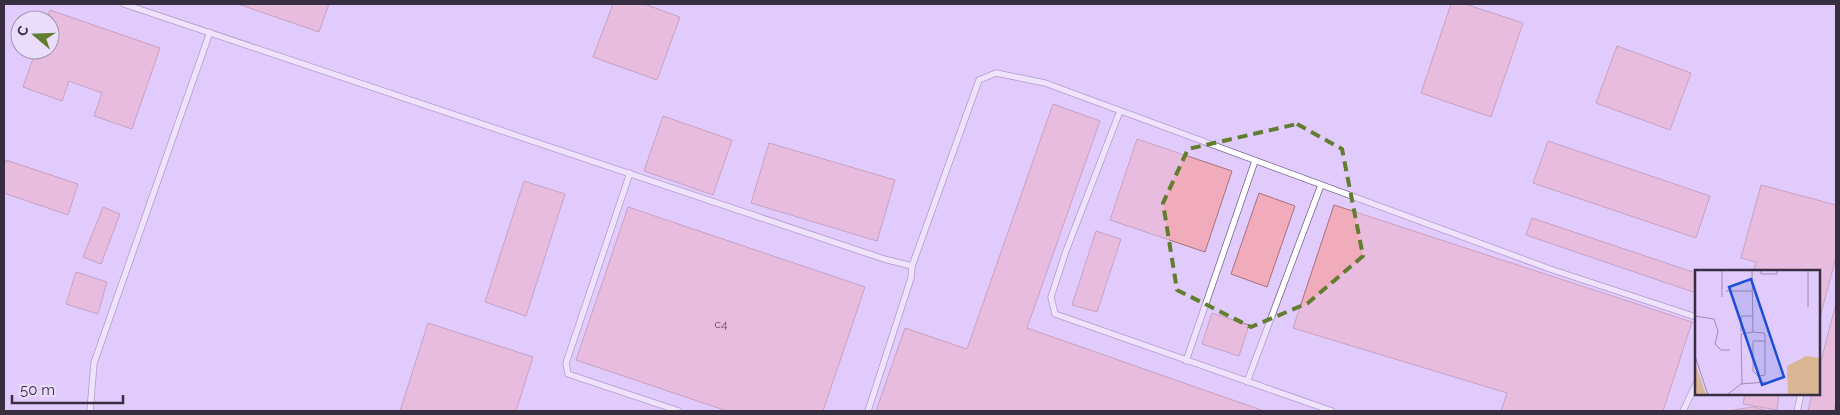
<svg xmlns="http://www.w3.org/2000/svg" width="1840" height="415" font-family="Raleway,sans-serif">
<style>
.building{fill:#f0acba;stroke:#a8717c}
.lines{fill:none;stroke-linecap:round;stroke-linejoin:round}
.service-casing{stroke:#76618d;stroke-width:7}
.service{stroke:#fff;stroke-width:5.5}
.marked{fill:none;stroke:#627d30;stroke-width:4;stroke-dasharray:10 6;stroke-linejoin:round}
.labels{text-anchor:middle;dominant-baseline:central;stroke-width:5;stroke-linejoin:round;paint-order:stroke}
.number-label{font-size:12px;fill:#654e60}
.inset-road{fill:none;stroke:#9d8cb2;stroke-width:1}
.view{fill:#1d4ed8;fill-opacity:0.15;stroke:#1d4ed8;stroke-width:2.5}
.inset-edge{fill:none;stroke:#372e42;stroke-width:2.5}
</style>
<rect width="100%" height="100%" fill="#e1cbfc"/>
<path class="building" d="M238 4H329L319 32Z
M613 4H644L680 17 657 80 593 57Z
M1451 4H1465L1523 23 1491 117 1421 93Z
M50 10 160 48 132 129 94 116 102 93 69 81 62 101 23 87 36 50H50V20H46Z
M1617 46 1691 73 1670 130 1596 103Z
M1053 104 1100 121 1027 328 1264 411H876L905 328 967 349Z
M663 116 732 140 713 195 644 171Z
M1137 139 1232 171 1205 252 1110 220Z
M1548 141 1710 196 1696 238 1533 183Z
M769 143 895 180 877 241 751 203Z
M6 160 78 184 68 215 4 193V167Z
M524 181 565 194 526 316 485 302Z
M1761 185 1836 205V257L1819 321V271H1753L1756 262 1741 258Z
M1259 193 1295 206 1267 287 1231 274Z
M1334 205 1692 322 1663 411H1501L1507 393 1293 328Z
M103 207 120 214 101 264 83 257Z
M628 207 865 287 823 411H727L576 360Z
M1532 218 1696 273V293L1526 235Z
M1096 231 1121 239 1097 312 1072 305Z
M76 272 107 282 98 314 66 304Z
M1836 303V402L1834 411H1808L1812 394H1819V369Z
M1212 313 1249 325 1239 356 1202 344Z
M428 323 533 357 516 411H400Z
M1745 394H1779L1777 410 1743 404Z
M1753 407 1765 410 1727 411Z"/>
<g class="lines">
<defs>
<path id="service" d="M124 4 884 259 912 266 911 278 868 411
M1120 111 1066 251 1051 297 1055 314 1332 411
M630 173 566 363 568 374 679 411
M912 266 979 80 996 73 1045 83 1550 269 1696 317
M1186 361 1255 161
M1247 382 1321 185
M90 411 94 363 210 32
M1683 411 1696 384
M1797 411 1801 394"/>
</defs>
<use href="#service" class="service-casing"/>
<use href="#service" class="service"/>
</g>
<path d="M0 0H1840V415H0ZM1297 124 1342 149 1363 256 1308 303 1251 327 1177 290 1163 203 1188 149Z" fill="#e1cbfc" fill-opacity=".55" fill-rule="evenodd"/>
<path class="marked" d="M1297 124 1342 149 1363 256 1308 303 1251 327 1177 290 1163 203 1188 149Z"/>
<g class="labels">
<g class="number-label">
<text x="721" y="324">с4</text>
</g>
</g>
<g transform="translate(1695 270)">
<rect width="125" height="125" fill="#e1cbfc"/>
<path d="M111 86 125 88V125H93L92 96ZM0 92 1 96 11 125H0Z" fill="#d9b694"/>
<path class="inset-road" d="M27 0V27M66 0V4H82V0M31 21H58M113 37V0M0 46 19 49 23 61 20 74 26 80H35M46 62V46H58M58 62 69 63 70 66V105L63 106 58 101V71H70M0 86 13 125M46 114 71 112M32 125 47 113 46 64 58 62 57 0"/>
<path class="view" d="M56 9 89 107 67 115 34 17Z"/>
<rect width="125" height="125" class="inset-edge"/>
</g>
<rect width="1840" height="415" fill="none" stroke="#372e42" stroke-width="10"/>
<g transform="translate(35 35) rotate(289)"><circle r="24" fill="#eadcfb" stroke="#a296b1"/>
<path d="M0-4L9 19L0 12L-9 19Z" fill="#627d30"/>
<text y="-8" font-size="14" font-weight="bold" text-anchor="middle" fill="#372e42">С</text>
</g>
<path d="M12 395v8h111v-8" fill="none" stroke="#372e42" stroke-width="2.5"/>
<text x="20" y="395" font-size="15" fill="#372e42" stroke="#eadcfb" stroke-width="4" paint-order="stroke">50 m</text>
</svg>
